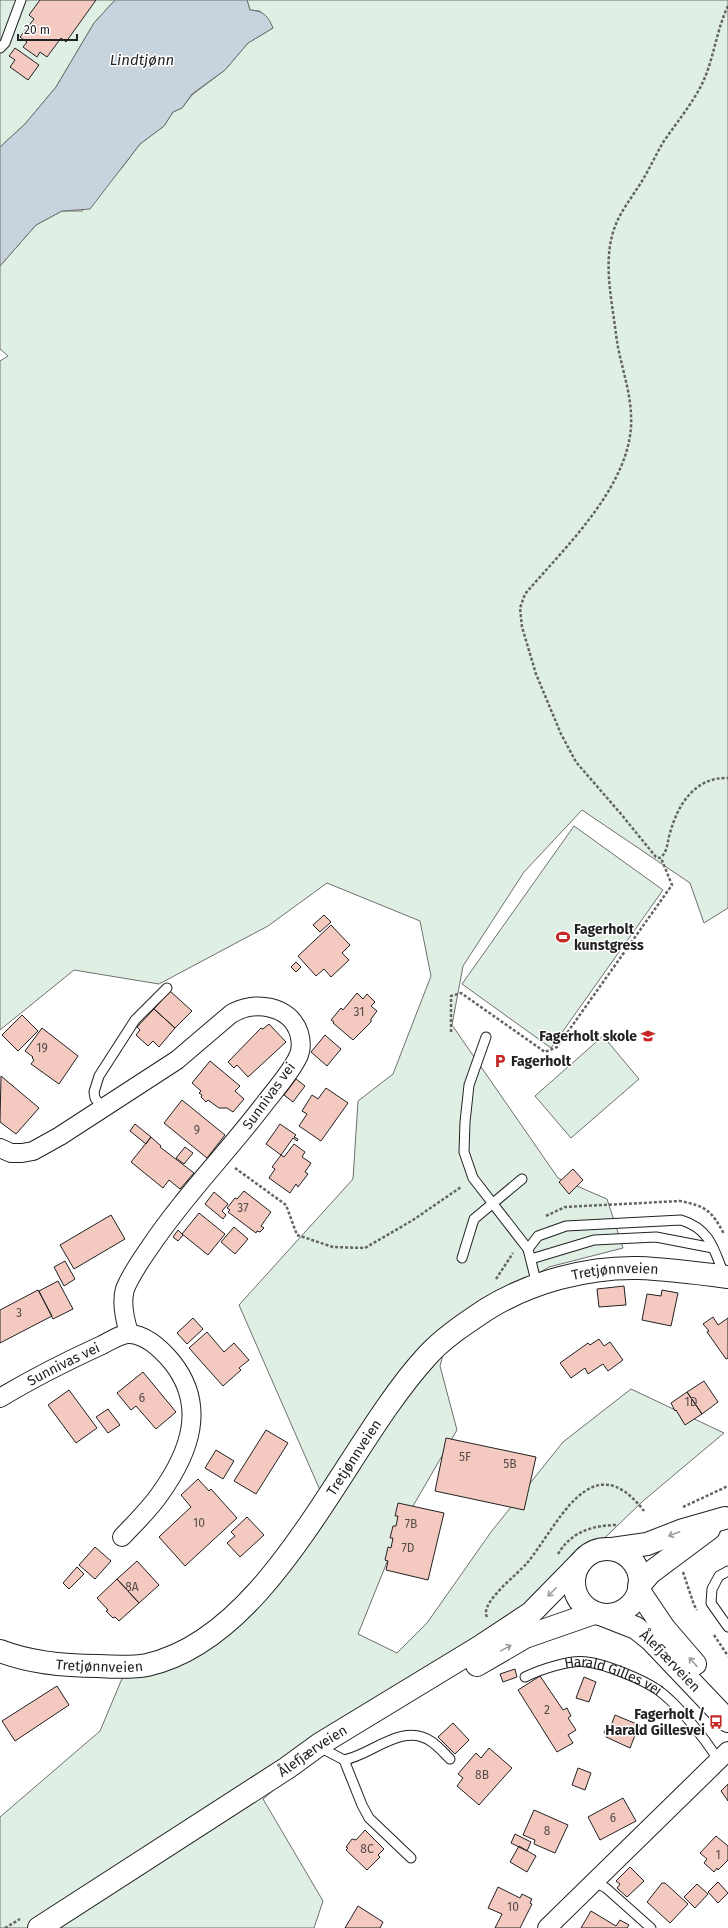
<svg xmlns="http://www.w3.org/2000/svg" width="728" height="1928" font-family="'Fira Sans',sans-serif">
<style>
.green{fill:#e0efe3;stroke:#6f6f6f}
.water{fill:#c7d3dd;stroke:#6f6f6f}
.building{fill:#f3c9c0;stroke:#222}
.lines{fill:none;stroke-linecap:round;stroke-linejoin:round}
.service-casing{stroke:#222;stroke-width:11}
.minor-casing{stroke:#222;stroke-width:20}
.tertiary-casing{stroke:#222;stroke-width:24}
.primary-casing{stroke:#222;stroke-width:24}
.path{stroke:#646464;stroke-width:2.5;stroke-dasharray:3 2;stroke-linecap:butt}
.service{stroke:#fff;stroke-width:9}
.minor{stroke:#fff;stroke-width:18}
.tertiary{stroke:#fff;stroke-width:22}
.primary{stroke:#fff;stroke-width:22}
.oneway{stroke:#9c9c9c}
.labels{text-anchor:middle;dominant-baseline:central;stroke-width:3;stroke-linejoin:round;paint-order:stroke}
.number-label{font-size:12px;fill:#564c4a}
.poi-label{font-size:14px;font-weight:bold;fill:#222;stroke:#fff;text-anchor:start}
.street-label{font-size:14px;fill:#222;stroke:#fff}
.water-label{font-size:15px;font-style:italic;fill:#222;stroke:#fff}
</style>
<rect width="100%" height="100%" fill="#fff"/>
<path class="green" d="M0 0H115L94 23 56 87 25 124 0 147Z
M247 0H728V908L704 923 690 883 582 810 524 872 463 966 452 1025 558 1178 607 1199 623 1248 549 1267 451 1325 440 1366 457 1430 402 1525 358 1634 397 1653 427 1623 491 1532 563 1442 631 1389 724 1433 643 1501 560 1581 354 1722 263 1799 323 1901 314 1928H0V1817L100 1731 129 1662H150L255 1596 323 1497 239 1305 353 1179 358 1101 393 1074 431 976 420 921 327 883 268 926 159 984 74 970 0 1030V361L8 356 0 349V266L36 225 62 211H82L121 169 140 144 164 126 173 112 182 108 192 95 225 70 248 43 273 28 260 11 250 10Z
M574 826 663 890 551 1048 462 984Z
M603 1036 639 1079 571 1138 535 1096Z"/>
<path class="water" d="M115 0H247L250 10C264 11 268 16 273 28L248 43 225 70 192 94 182 108 173 112 164 126 140 144 90 209 62 211 36 225 0 266V147L25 124 56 87 94 23Z"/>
<path class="building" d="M40 0H96L66 42 61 38 47 57 40 52 37 57 23 47 27 42 20 37 34 19 29 15Z
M15 48 39 65 28 80 10 67 15 60 9 56Z
M324 915 331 922 320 932 313 925Z
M331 925 350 945 342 953 349 960 331 977 324 969 316 976 298 956Z
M296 962 301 967 296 972 291 967Z
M170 991 192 1011 175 1028 154 1009Z
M357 993 363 999 367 994 375 1002 371 1006 377 1011 371 1019V1022L353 1040 333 1023 334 1022 331 1020 341 1008 343 1010Z
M154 1009 175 1028 159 1047 153 1041 148 1046 136 1035 140 1030 137 1027Z
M22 1015 38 1031 18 1051 2 1035Z
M269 1024 286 1042 248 1077 237 1065 234 1068 228 1062 261 1028 263 1029Z
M42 1028 78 1056 59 1084 31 1064 34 1060 32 1058 33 1057 25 1051Z
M325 1035 341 1049 327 1066 311 1052Z
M210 1061 240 1086 235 1091 244 1099 233 1112 227 1108H219L208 1100 206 1102 201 1097 202 1095 199 1093 201 1091 192 1083Z
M1 1076 39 1108 16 1134 0 1122Z
M296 1079 305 1086 293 1102 284 1095Z
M326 1088 348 1103 321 1141 299 1126 307 1114 302 1111 312 1095 318 1099Z
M182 1100 225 1135 207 1158 164 1123Z
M135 1124 151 1137 146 1144 130 1131Z
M280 1124 296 1135 294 1137 298 1139 297 1141 293 1138 281 1155 266 1144Z
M151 1137 161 1146 160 1147 194 1173 180 1189 169 1180 163 1188 131 1162Z
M294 1144 305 1152 302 1157 311 1163 305 1172 308 1174 298 1187 296 1184 290 1193 269 1178 275 1169 272 1167 281 1155 284 1157Z
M185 1147 193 1153 184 1164 176 1158Z
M573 1169 583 1180 569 1194 559 1182Z
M244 1191 271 1212 261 1226 264 1228 260 1232 257 1231 256 1233 228 1212 230 1210 227 1208 235 1198 237 1199Z
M214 1192 228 1204 222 1211 226 1215 223 1219 205 1204Z
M199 1213 225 1234 208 1255 182 1234Z
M111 1215 125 1239 74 1269 60 1245Z
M234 1227 248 1239 235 1254 221 1242Z
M178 1230 183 1235 178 1241 173 1237Z
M65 1261 75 1279 64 1286 54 1267Z
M58 1281 73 1309 53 1319 39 1291Z
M624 1286 626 1305 599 1307 597 1289Z
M38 1290 52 1316 0 1343V1310Z
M662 1290 678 1293 671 1326 642 1320 647 1294 661 1296Z
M713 1317 718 1325 728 1318V1358L726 1359 707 1332 709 1331 703 1324Z
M193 1318 203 1329 187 1344 177 1333Z
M207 1332 224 1352 234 1343 249 1360 239 1368 241 1370 223 1386 189 1348Z
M599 1339 604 1346 610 1342 623 1360 608 1371 603 1364 588 1374 585 1368 571 1378 560 1363 588 1343 590 1345Z
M143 1372 176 1412 156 1429 136 1406 131 1410 117 1393Z
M704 1381 718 1402 702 1414 687 1392Z
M69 1390 97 1428 76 1443 48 1405Z
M687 1392 702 1414 685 1425 676 1410 675 1411 671 1403Z
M108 1409 120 1425 108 1433 96 1417Z
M266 1430 288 1443 256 1494 234 1481Z
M446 1438 536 1457 524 1510 435 1491Z
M216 1450 234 1461 223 1479 205 1468Z
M198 1479 209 1491 211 1489 237 1518 185 1566 159 1537 191 1507 181 1495Z
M398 1503 444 1513 428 1580 386 1570 388 1561 385 1560 388 1547 391 1548 393 1538H390L393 1526H396L398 1516H395Z
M247 1517 264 1535 240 1557 227 1543 235 1536 231 1532Z
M95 1547 111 1561 95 1579 79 1565Z
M137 1561 159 1585 139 1603 117 1579Z
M77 1567 84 1574 69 1589 63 1583Z
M117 1579 139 1603 119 1621 115 1617 113 1618 106 1611 108 1610 97 1598Z
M515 1669 517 1677 503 1682 500 1674Z
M540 1676 563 1710 567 1708 571 1716 568 1718 576 1730 568 1735 573 1743 557 1752 518 1690Z
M584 1677 596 1682 589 1702 576 1698Z
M57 1686 69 1705 15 1741 2 1721Z
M615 1715 639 1725 641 1729 639 1733H636L630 1748 606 1737 607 1734 604 1733 607 1725 611 1726Z
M453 1723 469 1740 455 1754 438 1737Z
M489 1748 512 1768 479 1805 457 1786 463 1778 458 1774 476 1753 481 1758Z
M578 1768 591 1773 585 1790 572 1785Z
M728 1784V1801L721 1791Z
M623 1798 636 1821 600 1840 588 1817Z
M534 1810 568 1825 555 1853 534 1844 535 1840 523 1835Z
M365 1830 384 1849 378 1855 380 1857 367 1870 346 1850 348 1848 346 1847 352 1839 356 1840Z
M515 1834 531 1842 527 1851 511 1843Z
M716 1836 728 1846V1860L718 1870 717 1868 714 1872 704 1863 707 1859 700 1853Z
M519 1846 536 1856 527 1872 510 1862Z
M630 1867 644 1881 627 1897 617 1888 620 1884 616 1881Z
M718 1882 728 1893 718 1903 708 1892Z
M662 1883H665L688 1904 670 1923 647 1902Z
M697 1884 708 1894 695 1908 684 1897Z
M498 1887 520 1898 522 1894 532 1899 530 1903 532 1904 520 1928H495L502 1914 488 1908Z
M358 1906 383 1922 380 1928H345Z
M591 1911 616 1926 620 1920 629 1925 627 1928H581Z"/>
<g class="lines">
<defs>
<g id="service">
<path d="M0 48 5 43 21 0"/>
<path d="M486 1037 469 1085 465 1122 464 1152 473 1178 528 1249"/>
<path d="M103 1109 95 1098 94 1092 99 1076 135 1020 167 988"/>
<path d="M462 1258 474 1219 522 1179"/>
<path d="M531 1259 594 1240 656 1237 713 1248"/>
<path d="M537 1285 528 1249 538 1236 566 1226 681 1220C710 1229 714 1249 724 1275"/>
<path d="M728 1571 719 1576 712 1589 711 1603 728 1627"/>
<path id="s1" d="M525 1677C539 1670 571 1659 587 1662 605 1664 642 1679 658 1690 679 1705 704 1738 718 1759"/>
<path d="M320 1744 327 1751 344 1760C372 1755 403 1721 432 1742 439 1747 445 1754 450 1759"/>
<path d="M344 1760 362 1805 369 1818 411 1858"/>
<path d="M593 1881 606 1888 651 1928"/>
</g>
<g id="minor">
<path d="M0 1148 11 1153H22L33 1151 60 1136 177 1060 231 1014C254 1000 290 1005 299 1033 301 1040 302 1049 298 1057 291 1072 275 1090 265 1103 228 1152 184 1196 150 1247 141 1260 131 1274 125 1289 121 1302 125 1320 129 1333"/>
<path id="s2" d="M0 1398C33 1378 67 1361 102 1345 110 1341 122 1333 130 1334 146 1335 162 1350 172 1362 207 1406 190 1452 160 1494 149 1510 135 1523 122 1537"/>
<path d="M547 1928 728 1751"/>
</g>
<g id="tertiary">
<path d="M639 1591 664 1628 695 1664"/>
<path id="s3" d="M603 1615 636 1628 651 1640 728 1721"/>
<path id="s4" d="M0 1651C31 1663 65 1666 98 1666 114 1667 131 1668 147 1665 273 1637 344 1446 427 1356 443 1338 466 1323 487 1309 531 1282 587 1267 638 1268 668 1269 698 1273 728 1277"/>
</g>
<g id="primary">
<path d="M612 1549 647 1544 683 1530 725 1518"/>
<circle cx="607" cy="1582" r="33"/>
<path d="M639 1586 650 1573 709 1529"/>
<path d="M477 1665 525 1637 594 1613"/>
<path id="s5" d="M39 1928 287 1768 320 1744 478 1648 531 1613 579 1564"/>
</g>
</defs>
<use href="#service" class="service-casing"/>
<use href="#minor" class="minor-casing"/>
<use href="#tertiary" class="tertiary-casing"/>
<use href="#primary" class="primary-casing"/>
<path class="path" d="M728 6C716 31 714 59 702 84 692 104 677 122 664 141 656 154 650 168 642 181 631 199 617 215 612 236 604 267 612 302 616 334 619 361 630 387 631 415 635 482 566 546 525 594L520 608 522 627 536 674 561 734 576 762 621 814 656 857 660 858C668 852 667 842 670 833 678 804 695 777 728 778
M451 1032V996L461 993 545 1052 557 1047 672 885 661 858
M235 1168 286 1205 297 1235 333 1247 365 1248 413 1220 461 1187
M546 1216 565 1207 680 1201C706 1206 712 1211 724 1234
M496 1279 513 1253
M683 1507 728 1486
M558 1554C571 1532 592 1525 618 1525
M683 1572 694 1605 697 1610
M487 1617C479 1603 518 1574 527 1563 558 1526 591 1442 644 1511
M714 1635 728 1656
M5 1928 20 1919"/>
<use href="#service" class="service"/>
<use href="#minor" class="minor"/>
<use href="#tertiary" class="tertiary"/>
<use href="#primary" class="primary"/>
</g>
<defs><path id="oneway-shaft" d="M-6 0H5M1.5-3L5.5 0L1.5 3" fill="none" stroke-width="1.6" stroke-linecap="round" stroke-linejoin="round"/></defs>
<g class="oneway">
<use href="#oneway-shaft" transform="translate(674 1534) rotate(159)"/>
<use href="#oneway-shaft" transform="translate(552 1592) rotate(135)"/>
<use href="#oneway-shaft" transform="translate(506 1648) rotate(-29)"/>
<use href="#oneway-shaft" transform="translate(693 1662) rotate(-132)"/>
</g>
<defs>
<symbol id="stadium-bare" viewBox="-9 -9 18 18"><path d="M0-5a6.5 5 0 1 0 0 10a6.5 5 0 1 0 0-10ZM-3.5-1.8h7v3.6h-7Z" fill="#c62828" stroke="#fff" stroke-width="2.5" paint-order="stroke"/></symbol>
<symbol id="school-bare" viewBox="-9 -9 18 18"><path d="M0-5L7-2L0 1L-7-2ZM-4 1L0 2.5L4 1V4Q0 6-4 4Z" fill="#c62828" stroke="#fff" stroke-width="2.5" paint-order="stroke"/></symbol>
<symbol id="parking-bare" viewBox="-9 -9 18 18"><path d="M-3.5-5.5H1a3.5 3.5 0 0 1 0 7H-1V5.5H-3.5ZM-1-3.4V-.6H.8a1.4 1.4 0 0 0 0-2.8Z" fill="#c62828" stroke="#fff" stroke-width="2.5" paint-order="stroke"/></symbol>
<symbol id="bus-bare" viewBox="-9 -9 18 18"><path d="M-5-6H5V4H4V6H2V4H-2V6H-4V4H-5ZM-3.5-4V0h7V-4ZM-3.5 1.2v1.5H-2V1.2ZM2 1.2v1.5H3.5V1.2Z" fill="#c62828" stroke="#fff" stroke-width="2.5" paint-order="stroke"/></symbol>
</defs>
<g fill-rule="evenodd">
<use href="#stadium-bare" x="553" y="927" width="20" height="20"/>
<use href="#school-bare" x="638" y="1026" width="20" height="20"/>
<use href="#parking-bare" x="490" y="1051" width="20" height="20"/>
<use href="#bus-bare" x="706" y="1712" width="20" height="20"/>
</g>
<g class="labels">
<g class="number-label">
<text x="359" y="1012">31</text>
<text x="42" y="1048">19</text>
<text x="197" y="1130">9</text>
<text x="243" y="1208">37</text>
<text x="19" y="1313">3</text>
<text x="142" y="1398">6</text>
<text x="691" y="1402">1D</text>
<text x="465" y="1457">5F</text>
<text x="510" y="1464">5B</text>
<text x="199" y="1523">10</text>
<text x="411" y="1524">7B</text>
<text x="408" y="1548">7D</text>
<text x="132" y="1587">8A</text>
<text x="547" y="1710">2</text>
<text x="482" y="1775">8B</text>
<text x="613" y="1818">6</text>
<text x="547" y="1831">8</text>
<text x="367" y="1849">8C</text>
<text x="718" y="1855">1</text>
<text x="513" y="1907">10</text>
</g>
<g class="poi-label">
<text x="574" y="929">Fagerholt<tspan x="574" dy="16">kunstgress</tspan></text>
<text x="637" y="1036" text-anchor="end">Fagerholt skole</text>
<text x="511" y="1061">Fagerholt</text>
<text x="705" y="1714" text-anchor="end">Fagerholt /<tspan x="705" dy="16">Harald Gillesvei</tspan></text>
</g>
<g class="street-label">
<text transform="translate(269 1096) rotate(-54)">Sunnivas vei</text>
<text stroke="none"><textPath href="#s4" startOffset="786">Tretjønnveien</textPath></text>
<text stroke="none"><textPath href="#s2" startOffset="72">Sunnivas vei</textPath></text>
<text stroke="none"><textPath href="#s4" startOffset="449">Tretjønnveien</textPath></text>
<text stroke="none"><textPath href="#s3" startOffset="83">Ålefjærveien</textPath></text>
<text stroke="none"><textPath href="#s4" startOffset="101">Tretjønnveien</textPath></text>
<text stroke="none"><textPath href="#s1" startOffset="93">Harald Gilles vei</textPath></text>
<text stroke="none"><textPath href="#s5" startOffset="326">Ålefjærveien</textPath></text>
</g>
<g class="water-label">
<text x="142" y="60">Lindtjønn</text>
</g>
</g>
<path d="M18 34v6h59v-6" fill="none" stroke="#222222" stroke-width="2"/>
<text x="24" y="34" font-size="12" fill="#222222" stroke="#ffffff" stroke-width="3" paint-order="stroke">20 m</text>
</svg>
